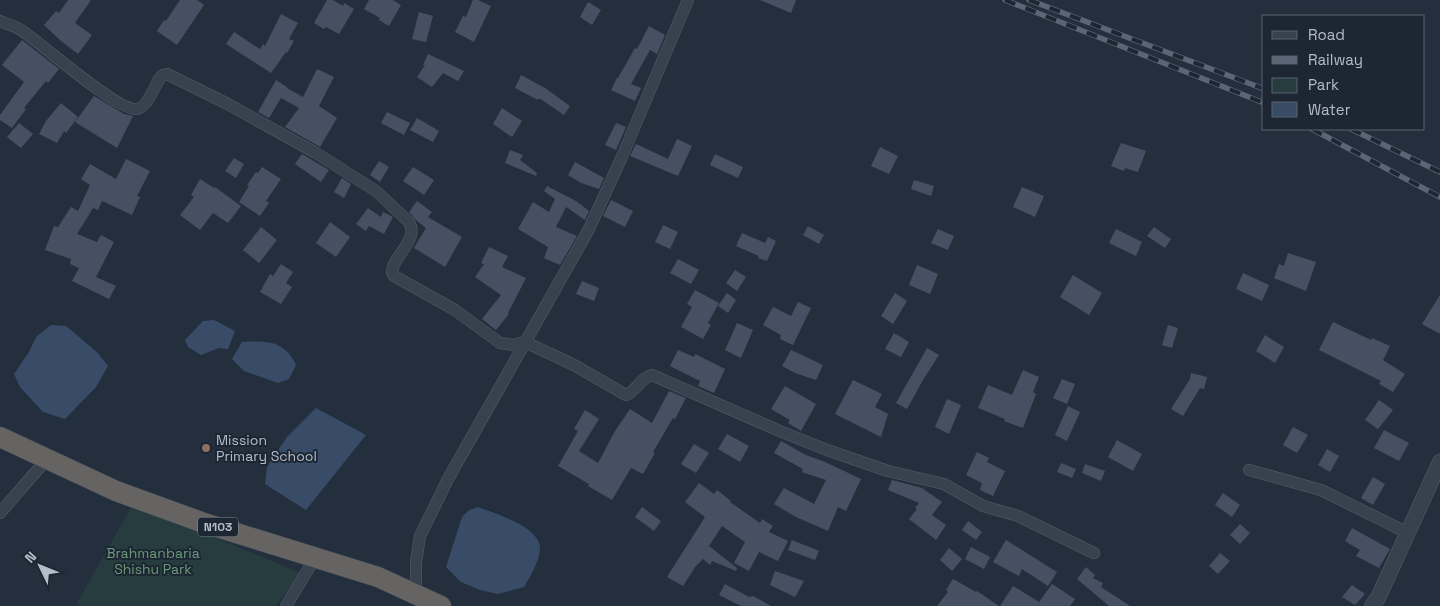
<svg xmlns="http://www.w3.org/2000/svg" width="1440" height="606" font-family="'Space Grotesk',sans-serif">
<style>
.green{fill:#263c3f}
.water{fill:#394c67}
.building{fill:#455162}
.lines{fill:none;stroke-linecap:round;stroke-linejoin:round}
.minor-casing{stroke:#565f6c;stroke-width:12}
.tertiary-casing{stroke:#565f6c;stroke-width:16}
.trunk-casing{stroke:#434c59;stroke-width:21}
.minor{stroke:#38414e;stroke-width:11}
.tertiary{stroke:#38414e;stroke-width:15}
.trunk{stroke:#656462;stroke-width:20}
.rail-casing{stroke:#5a6575;stroke-width:5.5}
.rail{stroke:#1d2633;stroke-width:4;stroke-dasharray:11;stroke-linecap:butt}
.education-dot{fill:#8d6e63;stroke:#1d2633;stroke-width:2}
.labels{text-anchor:middle;dominant-baseline:central;stroke-width:4;stroke-linejoin:round;paint-order:stroke}
.shield{fill:#1d2633;stroke:#878f9c;stroke-width:1}
.shield-label{font-size:12px;font-weight:bold;fill:#b4bcc9}
.poi-label{font-size:14px;fill:#b4bcc9;stroke:#1d2633;text-anchor:start}
.park-label{font-size:14px;fill:#6b9a76;stroke:#1d2633}
</style>
<rect width="100%" height="100%" fill="#242f3e"/>
<path class="green" d="M133 504 301 573 276 606H80L77 603Z"/>
<path class="water" d="M214 320 235 331 228 349 219 348 201 355 188 347 185 340 203 321Z
M51 325 66 326 97 352 108 366 96 387 65 419 43 412 20 387 14 374 29 352 36 337Z
M242 342C267 341 284 340 296 365L289 379 278 383 244 371 232 359Z
M316 408 366 435 306 510 265 484 267 467 287 437Z
M478 507C494 513 540 527 540 548 540 560 530 577 524 587L498 594 480 590 461 582 446 567 462 517 469 510Z"/>
<path class="building" d="M68 0H91L75 23 92 35 78 54 61 41 44 25 56 11 59 13Z
M180 0H197L204 5 177 45 157 31 164 20 166 21Z
M327 0H333L343 6 344 3 354 9 339 34 326 27 324 29 314 23Z
M369 0H393L401 5 389 26 379 20 380 18 364 9Z
M473 0H478L491 6 474 42 455 32 463 16 466 17Z
M760 0H796L791 13Z
M588 2 601 10 592 25 580 17Z
M419 12 433 16 426 42 412 39Z
M281 14 298 23 289 39 294 41 287 53 286 52 271 73 226 44 234 32 260 49 263 44 265 46Z
M649 26 665 35 657 54 650 50 631 84 641 88 635 101 611 90 617 78H618L635 48 637 49Z
M22 40 59 69 48 83 46 81 24 108 26 109 12 128 0 120V115L24 82 2 65Z
M428 54 464 71 458 81 443 73 432 87 417 77 425 65H423Z
M317 69 334 77 319 106 337 118 320 147 285 127 299 108 281 98 269 118 258 112 276 80 287 87V88L303 97Z
M521 75 545 88 570 106 564 115 539 98 538 100 515 88Z
M94 96 124 114 133 116 117 148 75 122Z
M61 103 78 117 66 133 64 131 57 143 39 134 46 121Z
M502 108 522 121 512 137 493 124Z
M387 112 410 123 404 135 381 123Z
M417 118 439 131 433 142 410 130Z
M19 123 33 134 21 148 7 137Z
M616 123 626 127 616 150 605 145Z
M677 139 692 146 678 176 630 156 636 144 668 159Z
M1121 143 1146 151 1138 172 1125 168 1124 171 1111 166Z
M880 147 898 156 889 174 871 166Z
M510 150 523 155 520 160 537 173 536 176 505 163Z
M302 154 329 170 321 182 295 164Z
M715 154 743 167 738 178 710 165Z
M234 158 244 164 236 178 225 171Z
M126 159 150 171 137 196 140 197 132 215 102 201 98 210 93 208 77 234 97 242 101 235 114 242 96 277 116 286 109 299 72 281 79 268 70 264 71 259 45 250 54 226 58 227 71 207 78 211 90 185 81 179 90 164 116 179Z
M379 161 389 167 380 182 370 175Z
M575 162 604 178 599 189 581 183 568 175Z
M262 167 281 179 266 201 269 203 260 216 239 202 249 186 247 185 256 172 258 173Z
M413 167 434 180 424 195 403 181Z
M342 178 351 184 344 198 334 192Z
M200 179 214 188 215 187 241 206 228 223 213 213 200 230 180 215 194 197 191 195Z
M914 180 934 186 931 196 911 189Z
M547 186 576 201 589 211 585 220 566 207 556 227 577 236 560 265 544 258 548 247 518 229 533 202 549 212 555 199 544 191Z
M1022 187 1044 196 1035 217 1013 207Z
M611 200 633 211 625 227 603 216Z
M417 201 432 212 428 217 462 237 445 267 414 248 426 228 417 221 409 212Z
M368 208 381 217 383 212 393 217 384 234 369 226 366 231 356 224Z
M330 222 350 237 336 257 316 243Z
M663 225 678 232 670 249 655 242Z
M808 226 824 235 819 244 803 235Z
M261 227 277 240 259 263 243 250Z
M1154 227 1171 239 1165 248 1147 236Z
M938 229 954 236 948 250 931 243Z
M1116 229 1142 242 1136 256 1109 243Z
M742 233 765 243 768 237 776 241 767 261 758 258 759 256 736 246Z
M489 247 508 256 502 267 526 278 508 313 509 314 496 330 482 319 501 295 475 277 484 264 481 263Z
M1288 253 1316 262 1306 291 1274 278 1279 264 1284 266Z
M678 259 699 270 691 284 670 273Z
M281 264 293 272 286 283 292 287 281 304 260 292 270 274 273 276Z
M917 265 938 274 930 294 909 285Z
M735 270 746 277 737 291 726 283Z
M1243 273 1269 285 1262 301 1236 289Z
M1073 275 1102 293 1089 315 1060 297Z
M582 281 599 288 594 301 576 294Z
M695 290 719 303 708 323 711 325 703 339 681 327 692 307 687 304Z
M727 293 736 300 728 313 718 306Z
M895 293 907 301 893 324 881 316Z
M1440 295V334L1422 324Z
M798 302 811 308 793 345 780 339 781 335 763 325 773 307 791 316Z
M1333 322 1371 340 1372 338 1390 346 1383 360 1405 374 1393 392 1379 384 1381 381 1319 350Z
M737 323 753 330 741 358 725 350Z
M1168 325 1178 328 1172 348 1162 345Z
M894 333 909 342 901 357 885 349Z
M1265 335 1284 347 1275 363 1256 351Z
M927 348 939 355 923 380 907 409 896 403Z
M678 350 694 357 695 354 725 369 714 393 698 386 700 381 670 366Z
M791 350 823 365 816 380 795 373 782 366Z
M1023 370 1039 377 1033 392 1036 394 1023 428 1004 421 1005 419 978 408 988 385 1012 395Z
M1191 373 1207 377 1204 389 1200 388 1183 416 1171 409 1190 379Z
M1062 379 1075 384 1067 404 1053 398Z
M853 380 882 394 875 407 888 414 881 437 835 414Z
M785 386 816 404 801 431 788 423 790 420 771 409Z
M669 391 686 398 675 419 673 418 653 452 655 453 643 474 631 468 612 500 588 486 589 484 558 466 578 431 574 429 585 410 599 419 579 451 598 463 615 431 630 409 652 423Z
M947 399 961 405 949 434 935 427Z
M1379 400 1393 410 1378 429 1365 420Z
M1068 406 1080 412 1067 441 1055 435Z
M1293 427 1308 435 1297 453 1283 445Z
M1384 430 1409 443 1399 461 1374 448Z
M727 434 749 446 740 462 718 449Z
M1117 440 1142 454 1133 471 1108 457Z
M781 441 806 455 825 462 861 479 846 511 838 507 828 531 796 517 774 504 784 488 814 504 826 480 802 472 803 469 774 453Z
M694 444 709 453 696 473 681 464Z
M1327 449 1339 456 1330 472 1318 465Z
M977 452 989 458 987 462 1005 471 993 496 980 490 982 483 966 475Z
M1061 463 1076 469 1072 478 1057 472Z
M1085 464 1105 471 1101 481 1082 473Z
M1373 477 1385 484 1373 505 1361 498Z
M892 480 922 488 942 502 932 515 946 525 936 540 909 519 917 509 915 508 919 503 888 490Z
M699 483 714 494 717 490 731 501 730 502 760 523 762 519 773 526 769 532 788 541 778 561 759 552 749 571 734 563 745 542 722 526 709 546 737 568 736 571 712 561 710 565 703 559 695 567 683 586 667 577 705 517 685 502Z
M1223 493 1240 505 1232 517 1215 505Z
M642 507 661 521 654 531 635 517Z
M968 521 982 532 976 540 962 530Z
M1240 524 1250 533 1240 544 1230 535Z
M1352 528 1390 549 1379 568 1356 556 1360 550 1345 541Z
M792 540 819 551 815 560 788 550Z
M1006 540 1057 572 1048 586 1022 569 1019 576 993 562Z
M971 547 990 557 984 569 965 559Z
M949 548 962 559 952 571 940 560Z
M1220 553 1230 561 1218 574 1209 566Z
M1086 567 1095 575 1093 578 1103 583 1101 587 1130 606H1109L1077 579Z
M775 571 804 581 795 597 770 585Z
M953 579 976 592 977 591 999 606H937L948 592 946 590Z
M725 584 749 597 753 596 771 606H741L719 595Z
M1052 584 1075 599 1070 606H1000L1013 586 1039 602Z
M1352 585 1365 594 1355 605 1342 597Z"/>
<g class="lines">
<defs>
<path id="minor" d="M0 21C7 24 15 26 21 30 41 43 118 112 137 109 146 108 155 87 159 79L163 75 167 74 226 103 316 153 376 191 409 222C420 240 392 256 392 273L394 276 455 310 500 343 513 345 525 342 574 365 626 395C637 391 640 378 652 375L782 432 827 450 888 471 944 484 983 506 1018 516 1094 553
M1249 470 1321 490 1408 533
M0 513 47 459
M416 595V562L420 536 448 479 588 231 621 159 688 0
M286 606 315 558"/>
<path id="tertiary" d="M1372 606 1378 598 1440 462"/>
<path id="trunk" d="M0 437 116 491 204 523 378 577 441 606"/>
</defs>
<use href="#minor" class="minor-casing"/>
<use href="#tertiary" class="tertiary-casing"/>
<use href="#trunk" class="trunk-casing"/>
<use href="#minor" class="minor"/>
<use href="#tertiary" class="tertiary"/>
<use href="#trunk" class="trunk"/>
<defs>
<path id="rail" d="M1005 0 1264 103
M1029 0 1264 89
M1312 129 1440 197
M1351 129 1440 172"/>
</defs>
<use href="#rail" class="rail-casing"/>
<use href="#rail" class="rail"/>
</g>
<circle class="education-dot" cx="206" cy="448" r="5"/>
<g class="labels">
<rect class="shield" x="198" y="517.5" width="40" height="19" rx="4"/>
<g class="shield-label">
<text x="218" y="527">N103</text>
</g>
<g class="poi-label">
<text x="216" y="440">Mission<tspan x="216" dy="16">Primary School</tspan></text>
</g>
<g class="park-label">
<text x="153" y="553">Brahmanbaria<tspan x="153" dy="16">Shishu Park</tspan></text>
</g>
</g>
<rect x="1262" y="15" width="162" height="115" fill="#1d2633" stroke="#59626f"/>
<rect x="1272" y="31" width="25" height="8" fill="#38414e" stroke="#59626f"/>
<text x="1308" y="40" font-size="15" fill="#b4bcc9">Road</text>
<rect x="1272" y="56" width="25" height="8" fill="#5a6575" stroke="#59626f"/>
<text x="1308" y="65" font-size="15" fill="#b4bcc9">Railway</text>
<rect x="1272" y="78" width="25" height="15" fill="#263c3f" stroke="#59626f"/>
<text x="1308" y="90" font-size="15" fill="#b4bcc9">Park</text>
<rect x="1272" y="102" width="25" height="15" fill="#394c67" stroke="#59626f"/>
<text x="1308" y="115" font-size="15" fill="#b4bcc9">Water</text>
<g transform="translate(40 566) rotate(313)" stroke="#1d2633" stroke-width="4" paint-order="stroke">
<path d="M0-4L9 19L0 12L-9 19Z" fill="#b4bcc9"/>
<text y="-8" font-size="14" font-weight="bold" text-anchor="middle" fill="#b4bcc9">N</text>
</g>
</svg>
